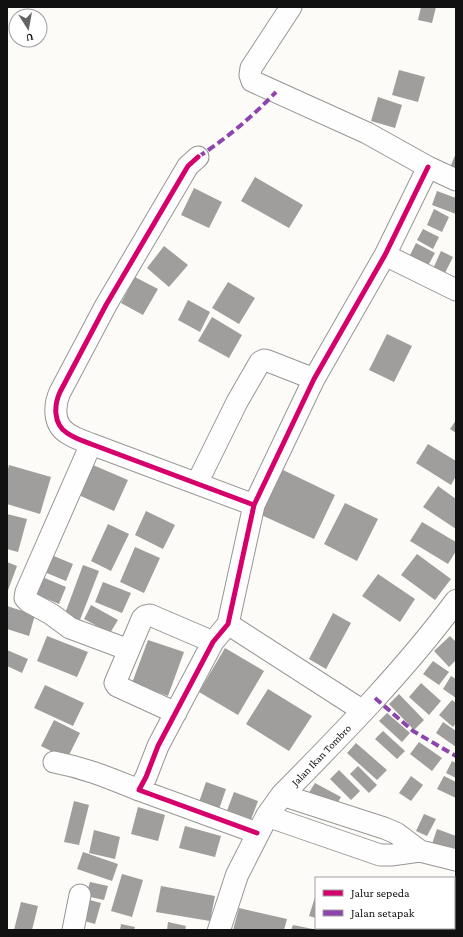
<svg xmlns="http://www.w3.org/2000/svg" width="463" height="937" font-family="'Crimson Pro',serif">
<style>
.building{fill:#a09e9c}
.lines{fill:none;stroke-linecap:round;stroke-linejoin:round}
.minor-casing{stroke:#979695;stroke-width:23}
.tertiary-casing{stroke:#979695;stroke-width:24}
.minor{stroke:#fffefe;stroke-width:21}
.tertiary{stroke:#fffefe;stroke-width:22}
.quiet{stroke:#8e44ad;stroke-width:4;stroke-dasharray:8 4;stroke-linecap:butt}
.cycleway-casing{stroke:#fff;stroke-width:8}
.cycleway{stroke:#d6006c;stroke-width:5}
.labels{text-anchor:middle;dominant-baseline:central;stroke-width:4;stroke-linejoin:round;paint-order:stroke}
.street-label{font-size:11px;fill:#111;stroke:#fff}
</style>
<rect width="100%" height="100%" fill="#fcfbf7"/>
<path class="building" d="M421 7H436L432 23 418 20Z
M399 70 425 77 418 102 392 95Z
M378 97 402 105 395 128 371 121Z
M456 153V172L449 170Z
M255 177 303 205 289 228 241 201Z
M194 188 222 202 209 228 181 215Z
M437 191 456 198V214L432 205Z
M434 209 449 217 442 232 427 225Z
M423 229 439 237 433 249 417 240Z
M416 243 435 253 424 273 406 263Z
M164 246 188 265 169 287 147 268Z
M441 251 453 257 443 277 432 271Z
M135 277 158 289 143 315 121 303Z
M228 282 255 298 239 324 212 308Z
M188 300 210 312 200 332 178 320Z
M212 317 242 335 229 358 198 341Z
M387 334 412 346 394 382 369 370Z
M456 420V433L450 429Z
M428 444 456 461V476L451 485 416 463Z
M86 462 128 480 114 511 72 492Z
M9 465 51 477 40 514 7 504V473Z
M281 469 335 495 314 539 259 514Z
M438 486 456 499V529L423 507Z
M345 503 378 519 357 561 324 544Z
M146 511 175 525 163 549 135 535Z
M7 514 27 519 18 552 7 549Z
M422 522 456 542V551L448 564 410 541Z
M108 524 129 534 111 571 91 561Z
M135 547 160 558 144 593 120 582Z
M49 554 73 564 66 581 42 571Z
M417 554 451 579 435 600 401 575Z
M7 562 17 566 7 593Z
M83 565 99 571 78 625 63 619Z
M378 574 415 599 400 622 362 596Z
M40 576 66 587 59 604 33 593Z
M103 582 131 593 122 613 95 602Z
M91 605 118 620 110 633 84 619Z
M7 606 35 615 29 636 7 629Z
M333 613 351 623 326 669 309 659Z
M47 636 88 652 77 677 37 661Z
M450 636 456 642V660L449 667 434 651Z
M148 640 184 652 168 696 132 683Z
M225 648 264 671 238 715 199 692Z
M7 650 28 659 22 673 7 666Z
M433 661 449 672 439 685 423 674Z
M451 676 456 679V698L443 689Z
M421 683 441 701 429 715 409 697Z
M45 685 84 703 73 726 34 708Z
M268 689 312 716 289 751 246 724Z
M399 694 424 720 414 730 389 704Z
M452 700 456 703V723L453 727 439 715Z
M387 713 410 733 402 742 379 721Z
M54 720 80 733 67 759 41 746Z
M443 722 456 731V747L436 733Z
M383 731 405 751 397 759 375 739Z
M419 742 442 758 432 771 410 754Z
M356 743 387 770 377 780 347 753Z
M452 761 456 763V778L446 773Z
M358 766 377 785 369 793 350 774Z
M339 770 360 791 351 800 330 779Z
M411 776 423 785 411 801 399 793Z
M444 776 456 782V798L437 789Z
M206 782 226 789 217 815 197 808Z
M315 783 341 797 334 809 308 794Z
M234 792 258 801 249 825 225 816Z
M74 801 89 805 79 845 64 842Z
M138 807 165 815 158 841 131 834Z
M424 814 436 819 427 836 416 831Z
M185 826 221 836 215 857 179 848Z
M437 829 456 836V852L432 844Z
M94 830 120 837 115 859 89 853Z
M83 852 118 864 112 881 77 869Z
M122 874 143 880 132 917 111 911Z
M90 882 108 886 104 900 86 896Z
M161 886 215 896 210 921 156 912Z
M316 894V918L309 916Z
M86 899 101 903 95 924 81 920Z
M454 899 456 900V922L454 921Z
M21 902 38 906 32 930H14Z
M239 908 287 919 284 930H233Z
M168 922 186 926 185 930H167Z
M121 924 135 927 134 930H120Z
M293 925 313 929V930H291Z
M454 927 456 928V930H443L444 928H454Z
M418 928H430L429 930H422Z"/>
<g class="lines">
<defs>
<path id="minor" d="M291 7 251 68 250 75 252 81 367 133 428 167 456 180
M198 157 188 166 185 171 106 305 60 392C54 405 53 424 67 433 74 438 83 441 91 444L254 505
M385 255 456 290
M91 444 26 592 25 598 29 602 51 614 70 628 129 650
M197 483 237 402 260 362 264 360 268 361 314 379
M228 624 363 711
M176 713 117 686 115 683 142 619 145 616 150 615 213 642
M54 762C86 768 109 778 139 790
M282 795 384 828 396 833 420 851 456 860
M267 816 380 855H391L420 851
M257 833 139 790 146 777 158 746 213 642 228 624 254 505 314 379 385 255 428 167
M73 930 80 895"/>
<path id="tertiary" d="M219 930 237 875 267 816 282 795C343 733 404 671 456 601"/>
</defs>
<use href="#minor" class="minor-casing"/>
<use href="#tertiary" class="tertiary-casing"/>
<use href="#minor" class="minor"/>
<use href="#tertiary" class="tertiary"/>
<path class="quiet" d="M198 157C227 138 252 117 276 92
M375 698 413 731 456 756"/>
<defs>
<path id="cycleway" d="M198 157 188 166 185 171 106 305 60 392C54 405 53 424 67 433 74 438 83 441 91 444L254 505
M257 833 139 790 146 777 158 746 213 642 228 624 254 505 314 379 385 255 428 167"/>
</defs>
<use href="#cycleway" class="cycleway-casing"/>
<use href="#cycleway" class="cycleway"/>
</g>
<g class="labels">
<g class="street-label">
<text transform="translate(321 755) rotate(-46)">Jalan Ikan Tombro</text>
</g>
</g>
<rect width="463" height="937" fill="none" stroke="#111111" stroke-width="16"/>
<rect x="315" y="877" width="140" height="52" fill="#ffffff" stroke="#a0a0a0"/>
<rect x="323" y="890" width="20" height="6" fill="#d6006c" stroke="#a0a0a0"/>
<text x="351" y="897" font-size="12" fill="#111111">Jalur sepeda</text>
<rect x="323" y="910" width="20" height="6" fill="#8e44ad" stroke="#a0a0a0"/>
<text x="351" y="917" font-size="12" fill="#111111">Jalan setapak</text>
<g transform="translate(28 28) rotate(169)"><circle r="19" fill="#ffffff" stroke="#a0a0a0"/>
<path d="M0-3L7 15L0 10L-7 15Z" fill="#636362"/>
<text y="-6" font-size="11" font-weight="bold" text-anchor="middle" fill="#111111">U</text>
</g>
</svg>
